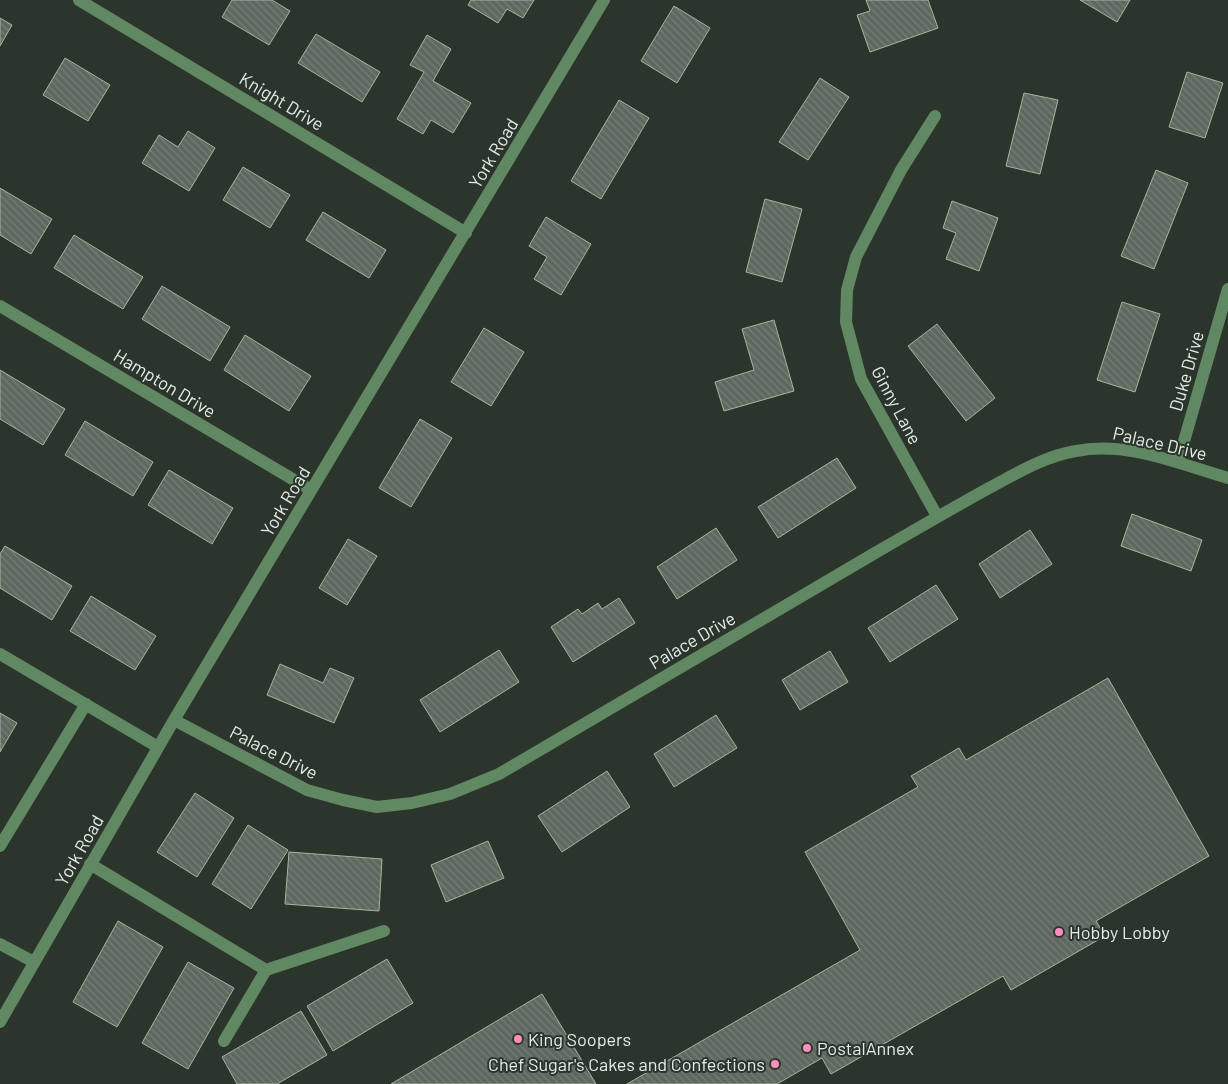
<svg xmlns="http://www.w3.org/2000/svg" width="1228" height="1084" font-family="Barlow,sans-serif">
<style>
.building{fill:url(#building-back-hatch);stroke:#a7b3a7}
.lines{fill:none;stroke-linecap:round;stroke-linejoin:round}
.minor{stroke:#608862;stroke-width:12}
.poi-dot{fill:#fe8ebb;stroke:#2c352c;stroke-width:2}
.labels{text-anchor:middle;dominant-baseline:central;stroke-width:4;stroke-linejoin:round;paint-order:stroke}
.street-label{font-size:18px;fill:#e6ece6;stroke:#2c352c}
.poi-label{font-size:18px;fill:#e6ece6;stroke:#2c352c;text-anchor:start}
</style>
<defs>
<pattern id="building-back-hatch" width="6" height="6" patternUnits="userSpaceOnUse" patternTransform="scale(1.25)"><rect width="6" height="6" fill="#5e685e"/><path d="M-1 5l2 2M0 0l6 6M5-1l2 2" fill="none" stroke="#757e75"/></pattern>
</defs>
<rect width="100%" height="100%" fill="#2c352c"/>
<path class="building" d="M232 0H272L290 11 269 45 222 17Z
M471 0H534L523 18 507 9 498 23 468 5Z
M866 0H928L938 28 870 52 857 15 870 11Z
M1080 0H1130L1117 22Z
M674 6 710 28 677 83 641 61Z
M0 18 12 25 0 46Z
M316 34 380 72 362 102 298 63Z
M427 35 451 49 433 81 471 103 453 133 431 120 423 134 397 119 424 72 410 65Z
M65 58 110 85 88 121 43 95Z
M1187 72 1223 83 1205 138 1169 127Z
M820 78 849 97 808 160 779 142Z
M1024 93 1058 100 1040 174 1006 166Z
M619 100 649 118 601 199 571 181Z
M188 131 215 148 189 191 142 163 159 135 178 147Z
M243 167 290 195 270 228 223 200Z
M1156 170 1188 183 1154 269 1121 256Z
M0 188 52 219 31 254 0 235Z
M765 199 802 209 782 282 746 272Z
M952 201 998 218 979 271 946 259 956 233 943 228Z
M323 212 386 250 369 278 306 240Z
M546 217 591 244 561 295 534 279 547 257 529 246Z
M74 235 143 277 123 309 54 268Z
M162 286 230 327 210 361 142 319Z
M1122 302 1160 314 1135 392 1097 380Z
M774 320 794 391 724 411 715 382 754 370 742 329Z
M937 324 995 398 966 421 908 346Z
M484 328 524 352 491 406 451 382Z
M245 335 311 376 289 411 224 370Z
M0 370 65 409 43 445 0 419Z
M420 419 452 438 411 507 379 488Z
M85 421 153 462 133 496 65 455Z
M837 458 856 488 778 538 758 507Z
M169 470 233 508 212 544 148 505Z
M1132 514 1202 540 1191 571 1121 546Z
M716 528 737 560 677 599 657 567Z
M1030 530 1052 564 1000 598 979 564Z
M348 539 377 556 347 605 319 588Z
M5 546 72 586 52 620 0 588V554Z
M936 585 958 619 890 662 868 628Z
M91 596 156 636 135 670 70 631Z
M619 598 635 623 573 662 551 627 578 609 582 614 598 603 602 609Z
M499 650 519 682 440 732 420 700Z
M830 651 848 682 800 710 782 680Z
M280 664 323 683 330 668 354 678 334 723 267 695Z
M1108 678 1209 856 1096 921 1105 936 1011 990 1003 976 831 1074 822 1058 777 1084H627L860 950 805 852 918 787 911 776 959 748 966 760Z
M0 713 17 723 0 752Z
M716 715 737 748 674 787 654 754Z
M607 771 630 807 562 852 538 816Z
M195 793 234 818 197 877 157 852Z
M248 825 288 850 251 909 212 884Z
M488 841 504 878 446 902 431 865Z
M289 852 382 859 379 911 285 904Z
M118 921 163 947 117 1027 73 1002Z
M387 959 413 1003 333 1051 307 1006Z
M188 962 234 988 188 1069 142 1043Z
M542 994 596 1084H391Z
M301 1011 327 1055 277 1084H237L222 1057Z"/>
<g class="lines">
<path class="minor" d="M79 0 466 233
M935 116 901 170 856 257 847 290 846 322 861 379 937 516
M0 306 311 490
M1178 462 1228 289
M0 654 158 747
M174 720 307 790 343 800 377 807 412 803 450 794 499 774C624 700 749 626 875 553 913 531 951 509 989 488 1017 473 1045 456 1076 451 1128 441 1179 464 1228 478
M0 846 86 704
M90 864 266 970 384 931
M0 944 34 962
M0 1022 174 720 604 0
M224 1041 266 970"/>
</g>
<g class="poi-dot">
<circle cx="1059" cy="932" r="5"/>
<circle cx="518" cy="1039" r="5"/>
<circle cx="807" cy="1048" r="5"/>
<circle cx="775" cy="1064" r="5"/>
</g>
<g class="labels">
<g class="street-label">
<text transform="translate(282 101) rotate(31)">Knight Drive</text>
<text transform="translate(493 153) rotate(-59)">York Road</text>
<text transform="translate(1186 371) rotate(-74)">Duke Drive</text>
<text transform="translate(165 383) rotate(31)">Hampton Drive</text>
<text transform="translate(897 405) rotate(62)">Ginny Lane</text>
<text transform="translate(1160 443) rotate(13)">Palace Drive</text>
<text transform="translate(285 501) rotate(-59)">York Road</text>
<text transform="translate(692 640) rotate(-30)">Palace Drive</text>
<text transform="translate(274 752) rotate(27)">Palace Drive</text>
<text transform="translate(79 850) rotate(-60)">York Road</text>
</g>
<g class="poi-label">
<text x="1069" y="932">Hobby Lobby</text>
<text x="528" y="1039">King Soopers</text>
<text x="817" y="1048">PostalAnnex</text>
<text x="765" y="1064" text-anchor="end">Chef Sugar's Cakes and Confections</text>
</g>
</g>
</svg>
